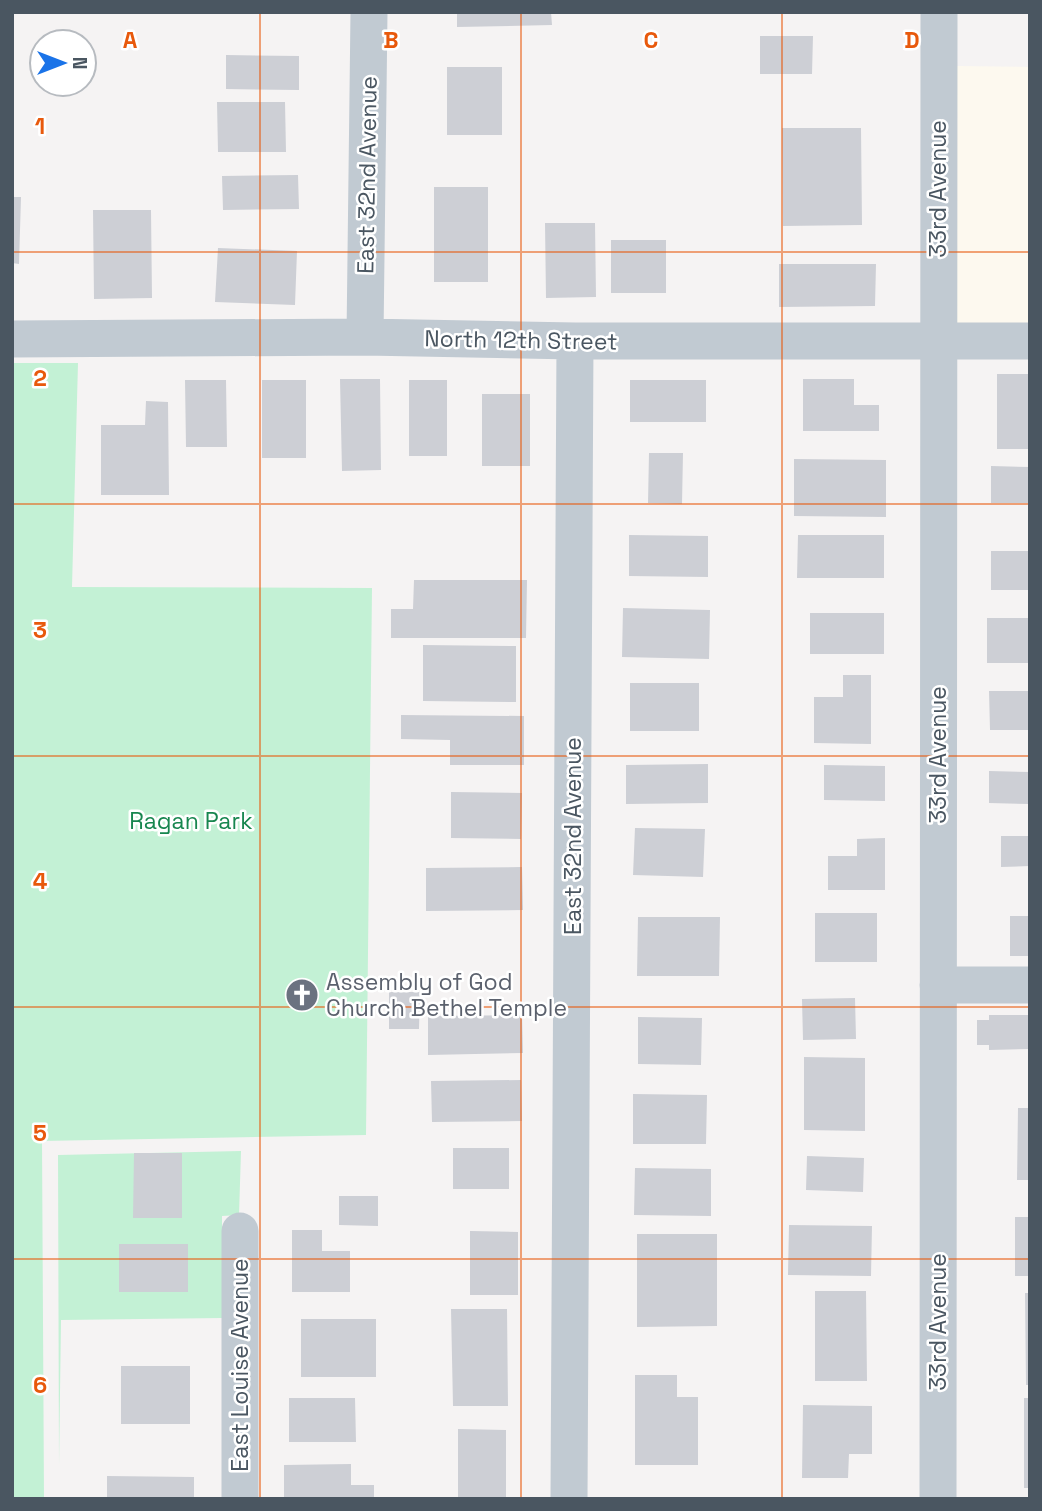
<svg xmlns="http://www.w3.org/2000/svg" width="1042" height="1511" font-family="'Space Grotesk',sans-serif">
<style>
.commercial{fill:#fdf9ef}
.green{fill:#c3f1d5}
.building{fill:#cdcfd5}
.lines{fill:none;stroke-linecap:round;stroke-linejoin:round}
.minor{stroke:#c1cad2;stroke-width:37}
.grid{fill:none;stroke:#e8590c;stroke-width:2;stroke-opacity:0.55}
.labels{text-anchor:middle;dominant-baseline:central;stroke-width:5;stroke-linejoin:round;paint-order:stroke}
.street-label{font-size:23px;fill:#4a5661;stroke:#fff}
.park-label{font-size:23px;fill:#17864f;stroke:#fff}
.worship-label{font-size:23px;fill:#5b616d;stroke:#fff;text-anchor:start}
.grid-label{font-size:23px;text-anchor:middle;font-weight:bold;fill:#e8590c;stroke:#fff;stroke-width:5;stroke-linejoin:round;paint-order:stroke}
</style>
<rect width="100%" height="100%" fill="#f5f3f3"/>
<path class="commercial" d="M957 66 1030 67V325L956 326Z"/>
<path class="green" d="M12 363H78L72 587 372 588 366 1135 42 1141 44 1499H12Z
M241 1151 239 1215 222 1216V1318L61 1320 59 1465 58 1155Z"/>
<path class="building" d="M457 12H551L552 25 457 27Z
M760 36H813L812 74H760Z
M226 55 299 56V90L226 89Z
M447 67H502V135H447Z
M217 102H285L286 152H218Z
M782 128H861L862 225 783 226Z
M298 175 299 209 223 210 222 176Z
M434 187H488V282H434Z
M12 197H21L19 264 12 263Z
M93 210H151L152 298 94 299Z
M545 223H595L596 297 546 298Z
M611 240H666V293H611Z
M218 248 297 251 295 305 215 302Z
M779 264H876L875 306 779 307Z
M997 374H1030V449H997Z
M340 379H380L381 470 342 471Z
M803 379H854V405H879V431H803Z
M185 380H226L227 447H186Z
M262 380H306V458H262Z
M409 380H447V456H409Z
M630 380H706V422H630Z
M482 394H530V466H482Z
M146 401 168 402 169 495H101V425H145Z
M649 453H683L682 504 648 503Z
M794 459 886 460V517L794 516Z
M991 466 1030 467V503H991Z
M629 535 708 536V577L629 576Z
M798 535H884V578H797Z
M991 551H1030V590H991Z
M414 580H527L526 638H391V609H413Z
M623 608 710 610 709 659 622 657Z
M810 613H884V654H810Z
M987 618H1030V663H987Z
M423 645 516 646V702L423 701Z
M843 675H871V744L814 743V697H843Z
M630 683H699V731H630Z
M989 691H1030V730H990Z
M401 715 524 716V765H450V740L401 739Z
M708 764V803L626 804V765Z
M824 765 885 766V801L824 800Z
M989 771 1030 772V804L989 803Z
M451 792 522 793 521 839 451 838Z
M635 828 705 829 703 877 633 875Z
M1001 836H1030V866L1001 867Z
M885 838V890H828V856H857V839Z
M522 867 523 910 426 911V868Z
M815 913H877V962H815Z
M1010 916H1030V956H1010Z
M638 917H720L719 976H637Z
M389 992H420L419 1029H389Z
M855 998 856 1039 803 1040 802 999Z
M522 1015 523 1053 428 1055V1016Z
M989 1015H1030V1049L989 1050V1045H977V1020H989Z
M638 1017 702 1018 701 1065 638 1064Z
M804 1057 865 1058V1131L804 1130Z
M521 1080 522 1121 432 1122 431 1081Z
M633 1094 707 1095 706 1144H633Z
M1018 1108H1030V1180H1017Z
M453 1148H509V1189H453Z
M134 1153H182V1218H133Z
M807 1156 864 1158 863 1192 806 1190Z
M635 1168 711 1169V1216L634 1215Z
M339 1196H378V1226L339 1225Z
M1015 1217H1030V1276H1015Z
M789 1225 872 1226 871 1276 788 1275Z
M292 1230H322V1251H350V1292H292Z
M470 1231 518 1232V1295H470Z
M637 1234H717V1326L637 1327Z
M119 1244H188V1292H119Z
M815 1291H866L867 1381H815Z
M1025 1293H1030V1385H1026Z
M451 1309H507L508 1406H453Z
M301 1319H376V1377H301Z
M121 1366H190V1424H121Z
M635 1375H677V1397H698V1465H635Z
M289 1398H355L356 1442H289Z
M1024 1398H1030V1488H1024Z
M803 1405 872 1406V1454H849L848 1478H802Z
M458 1429 506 1430V1499H458Z
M351 1464V1485H374V1499H284V1465Z
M107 1476 194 1477V1499H107Z"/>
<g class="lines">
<path class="minor" d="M365 337 369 12
M12 339 365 337 575 341H1030
M938 985H1030
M240 1231V1499
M569 1499 575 341
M938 1499 939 12"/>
</g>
<path class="grid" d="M260 12V1499M521 12V1499M782 12V1499M12 252H1030M12 504H1030M12 756H1030M12 1007H1030M12 1259H1030"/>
<defs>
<symbol id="church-disc" viewBox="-11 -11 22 22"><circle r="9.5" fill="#6b7280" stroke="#fff"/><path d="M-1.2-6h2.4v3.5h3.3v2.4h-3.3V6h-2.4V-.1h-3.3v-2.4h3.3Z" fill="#fff"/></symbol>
</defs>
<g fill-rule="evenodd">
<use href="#church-disc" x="283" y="976" width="38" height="38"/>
</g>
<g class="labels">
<g class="street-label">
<text transform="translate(367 175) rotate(-89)">East 32nd Avenue</text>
<text transform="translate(938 189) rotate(-90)">33rd Avenue</text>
<text transform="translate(521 340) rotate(1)">North 12th Street</text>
<text transform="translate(938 755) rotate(-90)">33rd Avenue</text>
<text transform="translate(573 836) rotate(-90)">East 32nd Avenue</text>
<text transform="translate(938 1322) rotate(-90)">33rd Avenue</text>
<text transform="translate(240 1365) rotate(-90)">East Louise Avenue</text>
</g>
<g class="park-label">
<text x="191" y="821">Ragan Park</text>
</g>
<g class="worship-label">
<text x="326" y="982">Assembly of God<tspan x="326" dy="26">Church Bethel Temple</tspan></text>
</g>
</g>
<g class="grid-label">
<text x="130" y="48">A</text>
<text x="391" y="48">B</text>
<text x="651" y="48">C</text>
<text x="912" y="48">D</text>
<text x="40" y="134">1</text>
<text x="40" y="386">2</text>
<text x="40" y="638">3</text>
<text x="40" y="889">4</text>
<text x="40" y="1141">5</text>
<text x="40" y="1393">6</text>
</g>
<rect width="1042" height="1511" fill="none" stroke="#4a5661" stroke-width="28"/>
<g transform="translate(63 63) rotate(90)"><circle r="33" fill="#ffffff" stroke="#b7bbc0" stroke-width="2"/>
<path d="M0-5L12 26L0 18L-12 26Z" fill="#1a73e8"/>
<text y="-10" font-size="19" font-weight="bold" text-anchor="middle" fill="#4a5661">N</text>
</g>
</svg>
